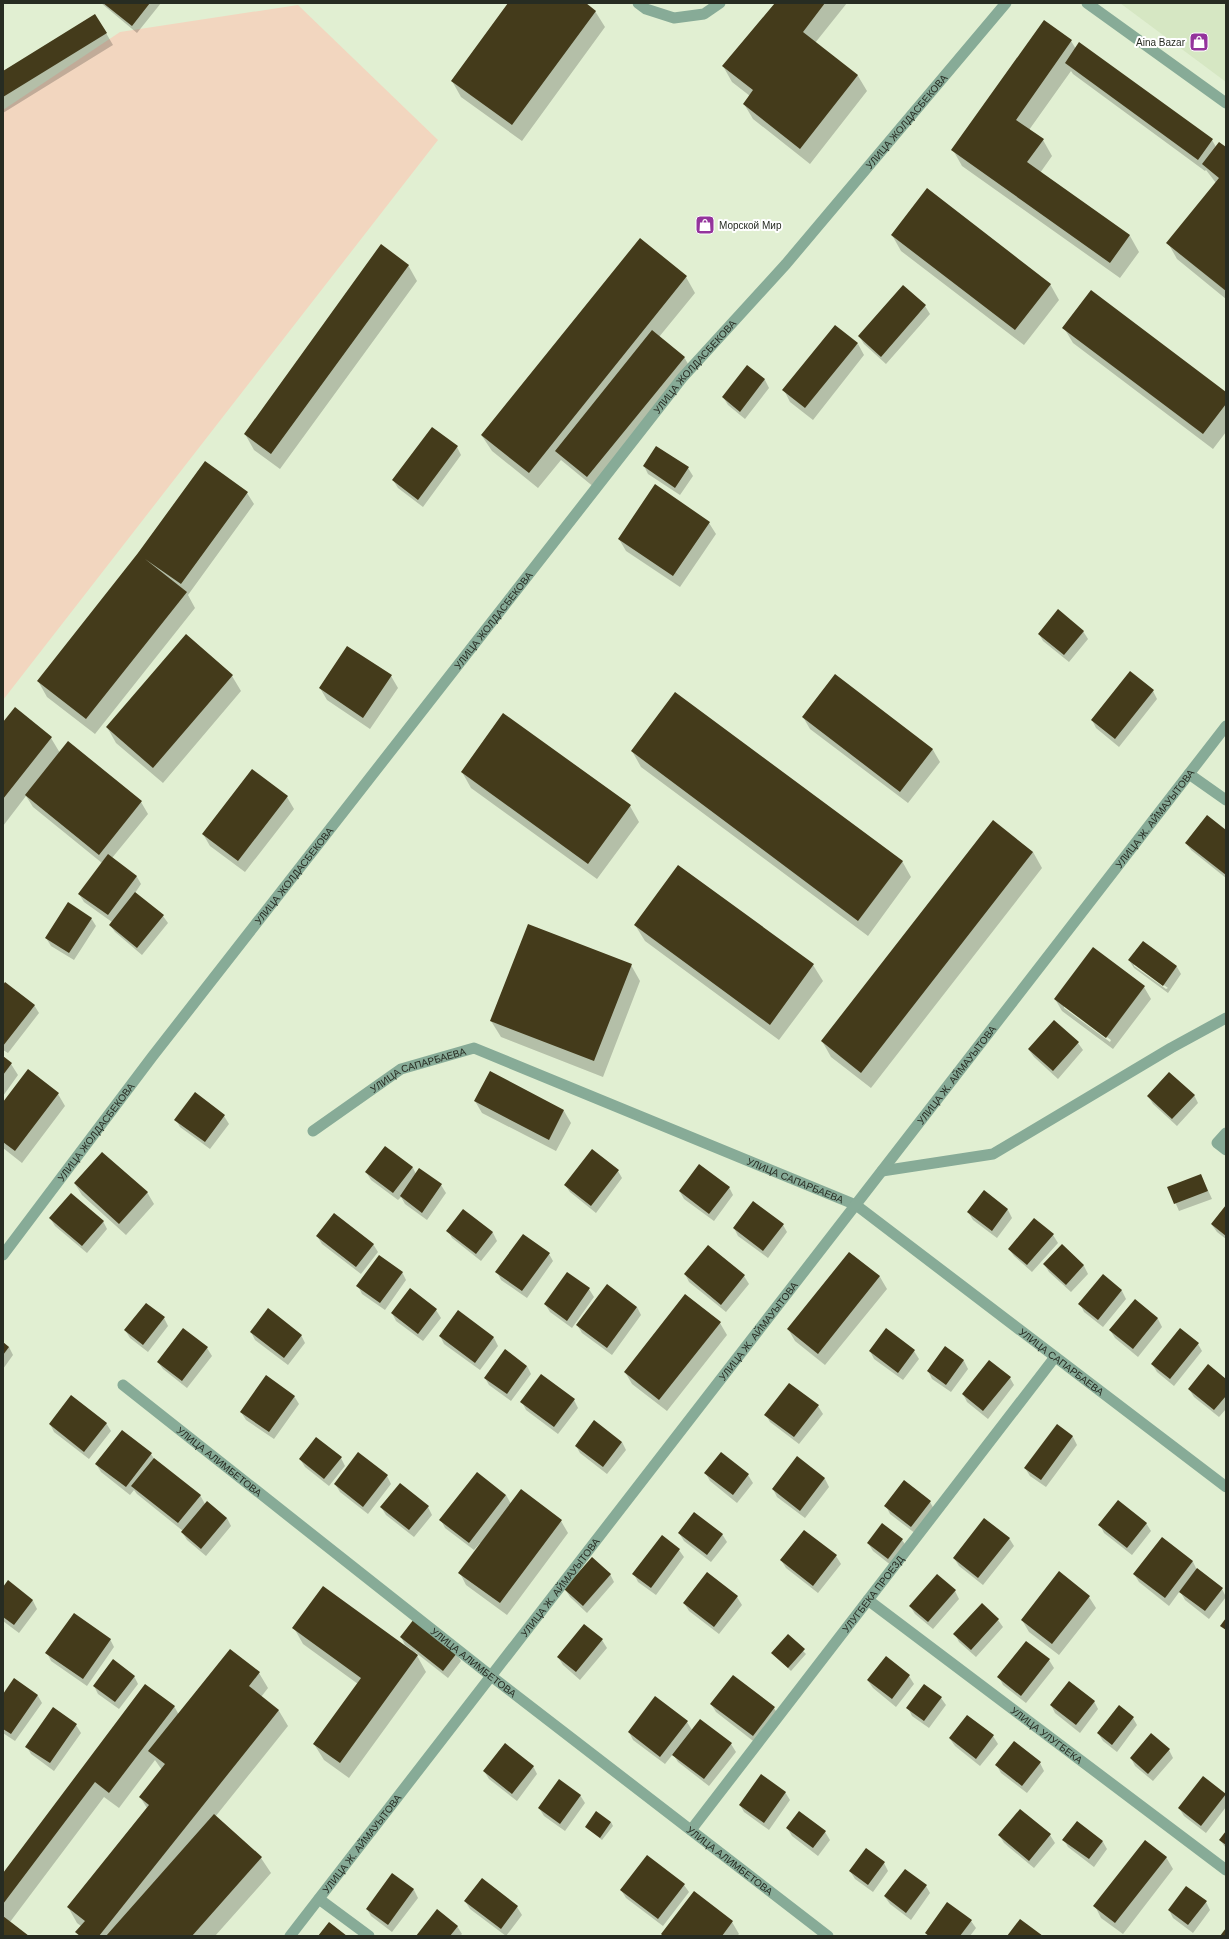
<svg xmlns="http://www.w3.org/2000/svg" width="1229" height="1939" font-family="Arial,sans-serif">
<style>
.built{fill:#d6e7c3}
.green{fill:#f2d6bf}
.shadow{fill:#0003;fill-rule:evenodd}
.building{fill:#443b1b}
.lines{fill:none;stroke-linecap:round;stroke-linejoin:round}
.minor{stroke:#87ab97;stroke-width:11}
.tertiary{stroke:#87ab97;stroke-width:11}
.labels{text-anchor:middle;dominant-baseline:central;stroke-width:4;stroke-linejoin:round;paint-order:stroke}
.poi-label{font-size:10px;fill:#272c22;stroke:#fff;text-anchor:end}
.street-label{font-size:10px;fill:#272c22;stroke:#fff}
</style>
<rect width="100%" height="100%" fill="#e1efd2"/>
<path class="built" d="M1120 3H1226V82Z"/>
<path class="green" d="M298 5 438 140 3 700V110L120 32Z"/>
<path class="shadow" d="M101 3H161L137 33Z
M509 3H584L595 11 605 27 522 141 461 97 452 81Z
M775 3H847L815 43 858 76 867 91 810 164 753 119 744 104 750 96 732 82 723 66Z
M1044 22 1071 41 1076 49 1212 140 1216 147 1226 148V299L1177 259 1168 243 1216 183 1206 170 1205 171 1073 74 1071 71 1029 130 1043 140 1052 156 1040 173 1130 236 1139 252 1120 278 962 166 953 150Z
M106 33 113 45 3 113V72Z
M892 235 1050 284 1059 300 1024 345 901 251Z
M408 265 417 281 280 469 254 450 245 434Z
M686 277 695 293 659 337 684 357 691 369 595 488 561 460 538 488 492 451 482 436Z
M903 286 925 306 930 314 886 364 864 344 859 336Z
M1064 328 1226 393V432L1213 449 1073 343Z
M858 344 864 355 813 420 790 402 784 390Z
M747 367 765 380 769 388 745 419 728 405 723 397Z
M457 447 461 455 423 507 398 488 393 480Z
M657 447 688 468 693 476 680 495 648 474 644 466Z
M247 493 254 504 188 595 195 608 95 734 47 697 38 681 139 553Z
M709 523 716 534 680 587 626 551 619 539Z
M1083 631 1088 639 1069 662 1043 641 1039 634Z
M232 676 241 691 163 783 116 743 107 727Z
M391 676 398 688 370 729 327 700 320 688Z
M835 676 933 750 940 762 908 803 810 729 803 717Z
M1153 691 1157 699 1119 747 1096 728 1092 720Z
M3 724 51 738 60 753 68 743 141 802 148 814 112 858 137 877 141 884 135 893 163 916 168 923 142 955 115 932 110 925 112 922 84 902 79 894 102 863 33 807 26 796 3 826Z
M632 751 902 861 911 877 868 936 641 767Z
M462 772 630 806 639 822 597 879 471 788Z
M287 797 294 809 245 872 210 846 203 834Z
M993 821 1033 852 1042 868 871 1088 831 1057 822 1041Z
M1226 832V878L1191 850 1186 843Z
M679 866 813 965 823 981 779 1040 645 941 635 925Z
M91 918 96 926 74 960 51 946 46 938Z
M1093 949 1144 987 1151 999 1113 1049 1062 1011 1055 999ZM1064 1005 1111 1040 1110 1042 1064 1008Z
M1129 960 1177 967 1181 974 1168 993 1134 968ZM1134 964 1168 988 1166 989 1134 966Z
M631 965 640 981 603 1077 501 1037 491 1021Z
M3 986 34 1005 39 1013 8 1053 3 1050Z
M1078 1043 1083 1050 1058 1079 1034 1057 1029 1050Z
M3 1057 11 1064 18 1075 3 1096Z
M490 1073 564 1111 571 1123 556 1151 482 1113 475 1101Z
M58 1094 65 1106 22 1163 3 1148V1103Z
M1194 1095 1198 1103 1177 1126 1153 1104 1148 1096Z
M224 1116 229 1124 210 1149 180 1127 176 1120Z
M385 1147 413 1168 416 1174 419 1170 441 1185 446 1193 427 1220 405 1204 401 1197 398 1200 371 1180 366 1172Z
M618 1171 622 1178 596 1213 570 1192 565 1185Z
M1201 1175 1212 1199 1179 1211 1169 1188Z
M75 1184 147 1192 154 1204 126 1235 82 1195Z
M729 1187 733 1195 714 1221 684 1199 680 1192Z
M984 1192 1008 1210 1012 1218 997 1238 973 1220 968 1212Z
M1226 1207V1239L1217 1232 1212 1225Z
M463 1210 493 1233 497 1241 481 1261 452 1238 448 1231Z
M50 1218 103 1221 107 1229 87 1253 55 1226Z
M1034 1219 1053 1235 1058 1243 1032 1272 1014 1256 1009 1249Z
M783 1225 787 1232 768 1258 738 1236 734 1228Z
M317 1236 373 1244 378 1252 361 1274 322 1244Z
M1062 1245 1084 1266 1088 1274 1071 1292 1049 1272 1044 1264Z
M708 1246 744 1276 749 1284 726 1312 689 1282 685 1274Z
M850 1253 880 1277 887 1289 825 1365 795 1341 788 1329Z
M549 1254 553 1261 527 1298 501 1280 497 1272Z
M402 1272 406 1280 385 1310 362 1294 358 1286Z
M567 1273 589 1289 594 1297 572 1328 550 1312 545 1304Z
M1103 1276 1122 1291 1126 1299 1103 1327 1084 1312 1080 1304Z
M1135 1300 1158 1319 1162 1327 1138 1357 1115 1338 1110 1330Z
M637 1307 641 1315 612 1355 582 1333 577 1325Z
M436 1310 441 1318 423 1341 396 1321 392 1313Z
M458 1312 494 1338 498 1346 480 1370 444 1344 440 1336Z
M164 1318 168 1326 148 1352 130 1338 125 1330Z
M720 1323 727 1335 667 1411 632 1384 625 1372Z
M886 1330 914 1351 919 1359 903 1380 874 1359 870 1351Z
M251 1332 301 1335 305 1343 288 1365 255 1340Z
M3 1343 9 1347 13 1355 3 1369Z
M1198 1344 1202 1351 1174 1386 1157 1372 1152 1364Z
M945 1347 964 1361 968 1369 951 1392 932 1379 928 1371Z
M207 1348 212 1356 187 1388 163 1369 158 1362Z
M527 1366 531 1374 511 1401 489 1385 485 1378Z
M1010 1378 1014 1385 988 1419 967 1402 963 1394Z
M1226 1380V1409L1219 1417 1194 1397 1189 1389Z
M294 1396 299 1404 274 1439 246 1420 241 1412Z
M574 1400 578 1408 558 1434 526 1410 522 1402Z
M818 1406 823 1414 799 1444 770 1422 766 1415Z
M106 1423 111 1431 89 1459 54 1432 50 1424Z
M1057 1426 1073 1437 1077 1445 1046 1487 1030 1476 1025 1468Z
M122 1431 151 1454 155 1460 200 1495 205 1504 227 1518 231 1526 206 1556 187 1540 182 1532 183 1531 137 1494 134 1490 130 1495 101 1472 96 1464Z
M622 1442 626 1450 607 1474 580 1453 576 1446Z
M721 1454 748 1475 753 1483 737 1503 710 1481 706 1474Z
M341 1458 345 1466 329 1486 305 1467 300 1459Z
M797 1458 825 1479 829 1487 805 1518 777 1497 773 1489Z
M387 1476 391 1484 368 1514 340 1492 335 1484Z
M506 1495 511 1504 561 1521 568 1533 507 1615 466 1585 460 1573 481 1544 480 1543 474 1550 445 1528 441 1520Z
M930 1502 934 1509 916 1534 890 1514 886 1506Z
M381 1507H428L432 1515 414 1537 386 1515Z
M1146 1523 1151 1531 1132 1555 1104 1533 1100 1525Z
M804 1531 836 1556 841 1564 818 1593 786 1568 781 1560Z
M679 1533 722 1534 727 1542 711 1562 684 1541Z
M1009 1538 1014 1546 983 1585 959 1566 954 1558Z
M1162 1539 1193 1562 1197 1570 1222 1589 1226 1597 1209 1619 1185 1600 1180 1591 1169 1606 1139 1582 1134 1574Z
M902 1540 907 1547 892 1566 873 1551 868 1543Z
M679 1550 684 1557 656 1595 638 1582 634 1574Z
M610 1574 614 1582 587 1613 570 1597 565 1589Z
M8 1582 33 1601 37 1609 19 1633 3 1621V1589Z
M955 1591 959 1599 933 1629 915 1614 910 1606Z
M737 1597 742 1605 719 1634 689 1611 684 1603Z
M1089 1597 1096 1608 1059 1655 1029 1632 1022 1620Z
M998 1620 1003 1627 976 1657 959 1642 955 1634Z
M294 1628 411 1651 412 1650 405 1645 401 1637 456 1653 461 1661 448 1678 415 1652 426 1672 349 1778 324 1760 314 1744 358 1684 303 1644Z
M788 1636 806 1654 791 1671 772 1653Z
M110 1639 114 1647 87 1686 51 1661 47 1653Z
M602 1640 607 1648 580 1680 563 1665 558 1657Z
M886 1658 909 1676 914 1684 896 1707 873 1688 868 1681Z
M1049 1660 1054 1668 1026 1703 1003 1685 999 1677Z
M259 1673 268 1688 261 1697 279 1711 288 1726 215 1817 261 1858 271 1873 215 1936H79L77 1932 81 1926 77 1923 68 1907 147 1808 140 1797 162 1770 155 1760 119 1808 104 1797 10 1922 28 1936H3V1875L145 1685 174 1706 179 1715Z
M134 1676 138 1684 119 1709 98 1694 94 1686Z
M733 1676 774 1708 779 1716 757 1744 716 1712 711 1704Z
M3 1695 38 1696 42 1703 15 1741 3 1733Z
M941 1698 946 1705 929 1728 912 1716 908 1708Z
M1094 1701 1098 1709 1080 1733 1055 1713 1051 1705Z
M968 1716 993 1736 998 1744 980 1766 955 1746 950 1739Z
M1133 1718 1137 1725 1117 1752 1103 1741 1098 1733Z
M687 1722 692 1730 731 1744 736 1752 709 1786 678 1762 673 1754 665 1764 633 1740 629 1732Z
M76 1725 81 1733 54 1771 31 1754 27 1747Z
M1169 1750 1173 1758 1153 1781 1135 1766 1131 1758Z
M1040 1763 1044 1771 1027 1793 1001 1773 997 1766Z
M533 1766 537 1774 517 1801 489 1779 484 1771Z
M785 1792 790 1800 769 1830 744 1812 740 1805Z
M580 1795 585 1803 565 1831 544 1816 539 1808Z
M1226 1795V1807L1206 1833 1184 1816 1179 1808Z
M1020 1810 1050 1835 1055 1843 1034 1868 1004 1843 999 1835Z
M611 1822 613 1826 602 1840 586 1827Z
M787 1828 825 1832 830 1840 818 1856 792 1836Z
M1226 1832V1848L1220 1840Z
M1064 1840 1103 1842 1107 1849 1094 1867 1068 1847Z
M1166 1857 1173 1869 1123 1934 1101 1918 1095 1906Z
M884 1863 888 1871 873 1892 855 1879 850 1871Z
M393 1874 414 1890 418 1898 392 1932 371 1916 367 1909Z
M482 1879 517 1907 522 1915 506 1936 470 1909 465 1901Z
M684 1885 689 1892 663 1926 626 1898 621 1890Z
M926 1886 930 1893 911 1920 890 1904 885 1897Z
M1206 1902 1210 1910 1193 1933 1173 1918 1169 1910Z
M971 1921 976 1928 970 1936H928L926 1933Z
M732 1922 739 1934 737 1936H663Z
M457 1926 462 1934 460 1936H418Z"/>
<path class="building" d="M103 3H150L132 26Z
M508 3H586L596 11 512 125 451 81Z
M775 3H825L803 32 858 75 800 149 743 104 753 90 722 66Z
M95 14 107 33 3 97V71Z
M1044 20 1072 40 1016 120 1044 139 1027 162 1130 235 1110 263 951 150Z
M1079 42 1213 139 1198 160 1065 63Z
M1219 142 1226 147V291L1166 243 1219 178 1202 164Z
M927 188 1051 284 1015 330 891 235Z
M640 238 687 276 529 473 481 435Z
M381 244 409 265 271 454 244 434Z
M903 285 926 305 881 357 858 336Z
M1091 290 1226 392V404L1203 434 1062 328Z
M835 325 858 343 805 408 782 390Z
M652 330 685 357 587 477 555 451Z
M747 365 765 379 740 412 722 397Z
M432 427 458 446 418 500 392 480Z
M656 446 689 467 675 488 643 466Z
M205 461 248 492 181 584 145 559 187 592 86 719 37 681 138 553Z
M655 484 710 522 673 576 618 539Z
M1058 609 1084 631 1064 655 1038 634Z
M186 634 233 675 153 768 106 727Z
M347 646 392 675 363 718 319 688Z
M1130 671 1154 690 1115 739 1091 720Z
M835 674 933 749 900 792 802 717Z
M675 692 903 861 858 921 631 751Z
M15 707 52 737 3 799V722Z
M503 713 631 805 588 864 461 772Z
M68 741 142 801 99 855 25 795Z
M252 769 288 796 238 861 202 834Z
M1207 815 1226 830V875L1185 843Z
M993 820 1033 852 861 1073 821 1041Z
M108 854 137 876 108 915 78 894Z
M678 865 814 964 770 1025 634 925Z
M135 892 164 915 137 948 109 925Z
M68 902 92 918 69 953 45 938Z
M528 924 632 964 594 1061 490 1021Z
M1143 941 1177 966 1163 986 1128 960Z
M1093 947 1145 986 1106 1038 1054 999Z
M5 982 35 1005 3 1046V985Z
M1054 1020 1079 1042 1053 1071 1028 1049Z
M3 1056 12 1063 3 1075Z
M28 1069 59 1093 15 1151 3 1142V1102Z
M490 1071 564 1110 549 1140 474 1101Z
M1169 1072 1195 1095 1172 1119 1147 1096Z
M195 1092 225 1115 205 1142 174 1120Z
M385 1146 413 1167 393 1193 365 1172Z
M592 1149 619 1170 591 1206 564 1185Z
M102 1152 148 1192 119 1224 74 1183Z
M699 1164 730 1187 709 1214 679 1191Z
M419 1168 442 1184 422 1213 400 1196Z
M1201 1174 1208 1191 1174 1204 1167 1187Z
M984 1190 1008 1209 992 1231 967 1212Z
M71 1193 104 1221 82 1246 49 1218Z
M753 1201 784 1224 763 1251 733 1228Z
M1226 1205V1236L1211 1224Z
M463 1209 493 1232 476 1254 446 1231Z
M334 1213 374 1244 356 1267 316 1236Z
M1034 1218 1054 1234 1027 1265 1008 1249Z
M523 1234 550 1253 522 1291 495 1272Z
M1062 1244 1084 1265 1066 1285 1043 1264Z
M708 1245 745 1275 721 1305 684 1274Z
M849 1252 880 1276 818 1354 787 1329Z
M379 1255 403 1272 380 1303 356 1286Z
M567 1272 590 1288 567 1321 544 1304Z
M1103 1274 1122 1290 1098 1320 1078 1304Z
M607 1284 637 1307 607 1348 576 1325Z
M410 1288 437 1309 418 1334 391 1313Z
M685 1294 721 1322 659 1400 624 1372Z
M1135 1299 1158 1318 1133 1349 1109 1330Z
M146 1303 165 1317 143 1345 124 1330Z
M268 1308 302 1335 284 1358 250 1332Z
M458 1310 494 1337 475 1363 439 1336Z
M183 1328 208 1347 182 1381 157 1362Z
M886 1328 915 1350 898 1373 869 1351Z
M1180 1328 1199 1343 1170 1379 1151 1364Z
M3 1342 9 1347 3 1355Z
M945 1346 964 1360 946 1385 927 1371Z
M505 1349 527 1366 507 1394 484 1378Z
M989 1360 1011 1377 983 1411 962 1394Z
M1208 1364 1226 1379V1396L1214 1410 1188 1389Z
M541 1374 575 1399 554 1427 520 1402Z
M266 1375 295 1396 269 1432 240 1412Z
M789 1383 819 1405 794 1437 764 1415Z
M71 1395 107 1423 84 1452 49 1424Z
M594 1420 622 1442 603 1467 575 1446Z
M1057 1424 1073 1436 1041 1480 1024 1468Z
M122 1430 152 1453 126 1487 95 1464Z
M316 1437 342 1457 324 1479 299 1459Z
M358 1452 388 1475 363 1507 334 1484Z
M721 1452 749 1474 733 1495 704 1473Z
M797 1456 825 1478 800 1511 772 1489Z
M154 1458 201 1495 178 1523 131 1486Z
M477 1472 506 1495 469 1543 439 1520Z
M904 1480 931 1501 911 1527 884 1506Z
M400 1483 429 1506 409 1530 380 1507Z
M521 1489 562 1520 500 1603 458 1573Z
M1118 1500 1147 1523 1127 1548 1098 1525Z
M207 1501 227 1518 201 1549 181 1532Z
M694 1512 723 1534 707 1555 678 1533Z
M984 1518 1010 1538 978 1578 953 1558Z
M882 1523 903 1539 888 1559 867 1543Z
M804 1530 837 1555 813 1586 780 1560Z
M662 1535 680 1549 651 1588 632 1574Z
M1162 1537 1193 1561 1165 1598 1133 1574Z
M592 1557 611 1574 583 1606 564 1589Z
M1197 1568 1223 1588 1205 1611 1179 1592Z
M1059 1571 1090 1596 1052 1644 1021 1620Z
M707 1572 738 1596 714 1627 683 1603Z
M937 1574 956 1590 928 1622 909 1606Z
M8 1580 33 1600 14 1625 3 1617V1587Z
M323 1586 418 1655 340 1763 313 1744 361 1678 292 1628Z
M982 1603 999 1619 971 1650 953 1634Z
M74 1613 111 1639 83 1679 45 1653Z
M1226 1618V1630L1220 1626Z
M414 1619 457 1653 443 1671 400 1637Z
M584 1624 603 1639 576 1672 557 1657Z
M788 1634 805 1649 788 1668 771 1653Z
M1026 1641 1050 1659 1021 1696 997 1677Z
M230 1649 260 1672 249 1686 279 1710 99 1936H80L75 1932 85 1921 67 1907 149 1805 139 1797 165 1764 148 1751Z
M886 1656 910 1675 892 1699 867 1680Z
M113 1659 135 1676 115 1702 93 1686Z
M733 1675 775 1707 753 1736 710 1704Z
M14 1678 38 1695 11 1734 3 1729V1694Z
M1069 1681 1095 1701 1076 1725 1050 1705Z
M145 1684 175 1706 109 1793 95 1782 3 1904V1873Z
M924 1684 942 1697 924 1721 906 1708Z
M655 1696 688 1721 660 1757 628 1732Z
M1119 1705 1134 1717 1112 1745 1097 1733Z
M53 1707 77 1724 50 1763 25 1747Z
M967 1715 994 1735 976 1759 949 1738Z
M700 1719 732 1743 704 1779 672 1755Z
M1151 1733 1170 1749 1148 1774 1130 1758Z
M1014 1741 1041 1762 1022 1786 995 1765Z
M505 1743 534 1766 512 1794 483 1771Z
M761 1774 786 1792 764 1823 739 1805Z
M1203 1776 1226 1794 1201 1826 1178 1808Z
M559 1779 581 1795 560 1824 538 1808Z
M1020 1809 1051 1834 1029 1861 998 1835Z
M596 1811 611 1822 600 1838 585 1827Z
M799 1811 826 1831 813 1848 786 1828Z
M214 1814 262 1857 192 1936H106Z
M1077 1821 1103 1841 1089 1859 1062 1840Z
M1226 1831V1845L1219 1840Z
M1145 1840 1167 1857 1115 1923 1093 1906Z
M866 1848 885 1862 868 1885 849 1871Z
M647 1855 685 1884 658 1919 620 1890Z
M905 1869 927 1885 906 1913 884 1896Z
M392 1873 414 1889 388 1925 366 1909Z
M482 1878 518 1906 501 1929 464 1901Z
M1186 1886 1207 1901 1188 1925 1168 1910Z
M694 1891 733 1921 722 1936H663L661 1934Z
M947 1902 972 1920 960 1936H929L925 1933Z
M437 1909 458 1926 450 1936H416Z
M3 1916 29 1936H3Z
M1020 1919 1043 1936H1007Z
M329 1922 347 1936H318Z
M1226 1928V1936H1220Z"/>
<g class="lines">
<g class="minor">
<path d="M638 3 646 9 674 18 704 14 720 3"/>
<path d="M1087 3 1226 103"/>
<path d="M1189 774 1226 800"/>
<path id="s1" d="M313 1131 401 1069 474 1048 856 1205 1226 1487"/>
<path d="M1226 1133 1217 1143 1226 1150"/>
<path d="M882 1171 993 1154 1171 1048 1226 1018"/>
<path id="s2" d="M3 1255 152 1057 682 378 786 264 1006 3"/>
<path id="s3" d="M123 1385 491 1676 828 1936"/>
<path id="s4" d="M868 1600 1226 1870"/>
<path id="s5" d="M691 1830 1055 1357"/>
<path d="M319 1899 369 1936"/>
</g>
<path class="tertiary" id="s6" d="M290 1936 1226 726"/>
</g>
<defs>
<symbol id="shop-square" viewBox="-11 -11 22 22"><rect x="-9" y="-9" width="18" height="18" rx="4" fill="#94349c" stroke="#fff"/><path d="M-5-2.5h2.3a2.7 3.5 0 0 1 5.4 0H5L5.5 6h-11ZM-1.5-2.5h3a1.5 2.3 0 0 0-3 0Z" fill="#fff"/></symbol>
</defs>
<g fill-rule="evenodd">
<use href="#shop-square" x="1188" y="31" width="22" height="22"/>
<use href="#shop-square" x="694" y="214" width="22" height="22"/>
</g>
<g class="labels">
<g class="poi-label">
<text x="1185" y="42">Aina Bazar</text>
<text x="719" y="225" text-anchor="start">Морской Мир</text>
</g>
<g class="street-label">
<text stroke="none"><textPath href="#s2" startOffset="1450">УЛИЦА ЖОЛДАСБЕКОВА</textPath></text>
<text stroke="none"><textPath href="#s2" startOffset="1126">УЛИЦА ЖОЛДАСБЕКОВА</textPath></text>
<text stroke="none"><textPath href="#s2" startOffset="802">УЛИЦА ЖОЛДАСБЕКОВА</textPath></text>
<text stroke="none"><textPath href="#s6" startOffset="1413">УЛИЦА Ж. АЙМАУЫТОВА</textPath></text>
<text stroke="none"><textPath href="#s2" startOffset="478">УЛИЦА ЖОЛДАСБЕКОВА</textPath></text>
<text stroke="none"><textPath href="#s1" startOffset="123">УЛИЦА САПАРБАЕВА</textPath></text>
<text stroke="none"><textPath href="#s6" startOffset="1089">УЛИЦА Ж. АЙМАУЫТОВА</textPath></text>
<text stroke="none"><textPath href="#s2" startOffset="154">УЛИЦА ЖОЛДАСБЕКОВА</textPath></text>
<text stroke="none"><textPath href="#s1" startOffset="531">УЛИЦА САПАРБАЕВА</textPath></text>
<text stroke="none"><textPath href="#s6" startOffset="765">УЛИЦА Ж. АЙМАУЫТОВА</textPath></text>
<text stroke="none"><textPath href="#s1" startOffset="855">УЛИЦА САПАРБАЕВА</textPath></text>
<text stroke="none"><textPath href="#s3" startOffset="123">УЛИЦА АЛИМБЕТОВА</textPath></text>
<text stroke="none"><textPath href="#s6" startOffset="441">УЛИЦА Ж. АЙМАУЫТОВА</textPath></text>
<text stroke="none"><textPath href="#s5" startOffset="298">УЛУГБЕКА ПРОЕЗД</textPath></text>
<text stroke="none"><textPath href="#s3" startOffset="447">УЛИЦА АЛИМБЕТОВА</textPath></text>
<text stroke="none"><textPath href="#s4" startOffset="224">УЛИЦА УЛУГБЕКА</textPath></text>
<text stroke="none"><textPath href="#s6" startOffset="117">УЛИЦА Ж. АЙМАУЫТОВА</textPath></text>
<text stroke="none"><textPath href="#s3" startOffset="771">УЛИЦА АЛИМБЕТОВА</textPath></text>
</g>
</g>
<rect width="1229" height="1939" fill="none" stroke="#272c22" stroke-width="8"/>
</svg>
